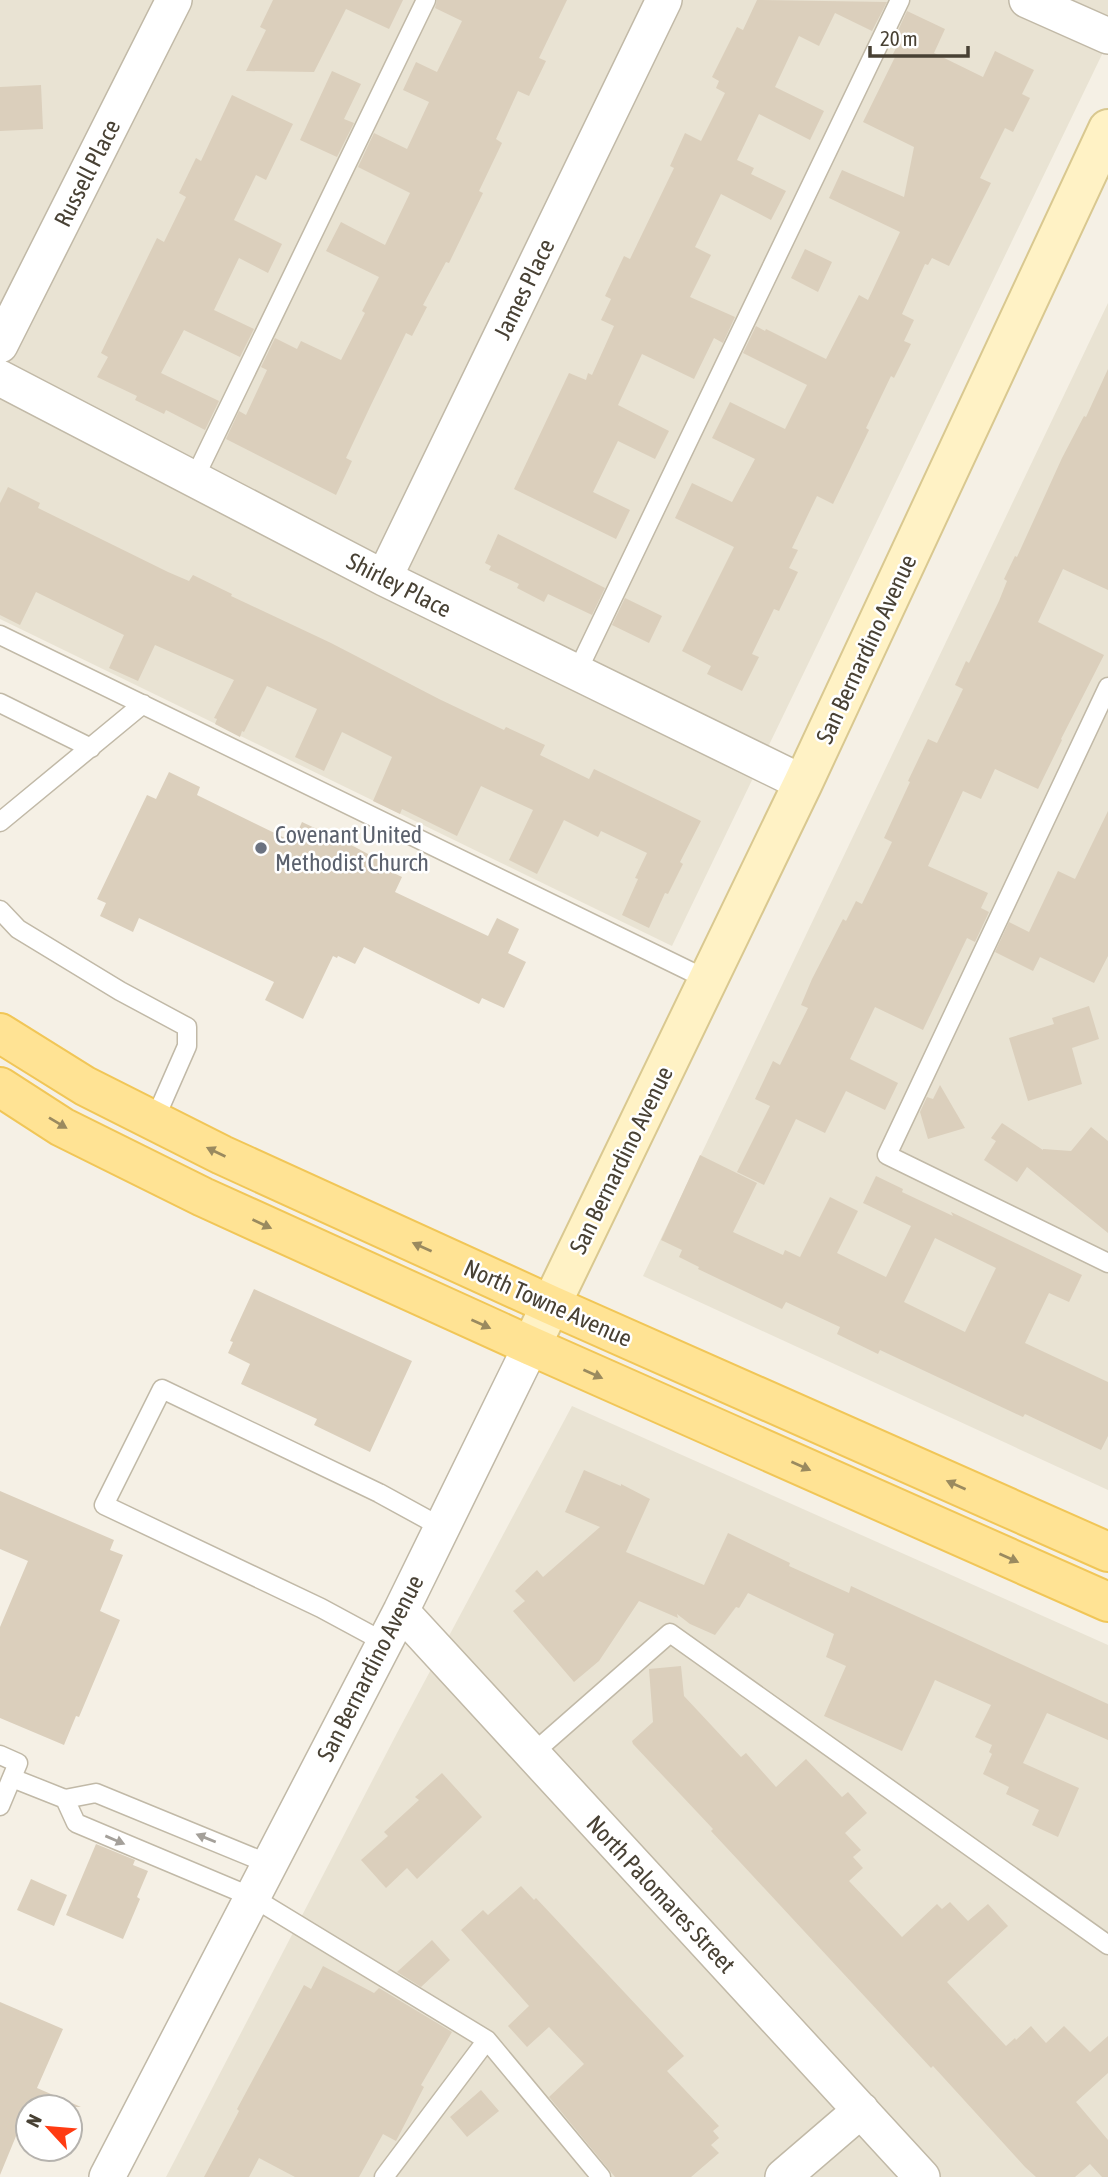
<svg xmlns="http://www.w3.org/2000/svg" width="1108" height="2177" font-family="'Asap Condensed',sans-serif">
<style>
.residential{fill:#e9e3d3}
.building{fill:#dbcfbc;fill-rule:evenodd}
.lines{fill:none;stroke-linecap:round;stroke-linejoin:round}
.lane-casing{stroke:#c1b9a7;stroke-width:21}
.street-casing{stroke:#c1b9a7;stroke-width:38}
.secondary-casing{stroke:#d9c890;stroke-width:42}
.primary-casing{stroke:#f1c657;stroke-width:42}
.lane{stroke:#fff;stroke-width:18}
.street{stroke:#fff;stroke-width:35}
.secondary{stroke:#fff2c5;stroke-width:38}
.primary{stroke:#ffe394;stroke-width:38}
.oneway{fill:#9a8a5f}
.oneway2{fill:#a4a09a}
.worship-dot{fill:#6b7280;stroke:#fff;stroke-width:2.5}
.labels{text-anchor:middle;dominant-baseline:central;stroke-width:5;stroke-linejoin:round;paint-order:stroke}
.street-label{font-size:24px;fill:#484134;stroke:#fff}
.worship-label{font-size:24px;fill:#5b616d;stroke:#fff;text-anchor:start}
</style>
<rect width="100%" height="100%" fill="#f5f0e5"/>
<path class="residential" d="M0 0H1108V42L672 946 0 619Z
M1108 303V1490L643 1276Z
M572 1406 1108 1645V2177H166L397 1733Z"/>
<path class="building" d="M273 0H403L389 29 346 9 314 72 246 71 266 30 260 27Z
M437 0H567L539 58 546 61 529 96 518 91 496 139 502 143 479 191 483 193 449 263 446 262 423 305 427 307 412 336 406 333 370 407 346 458 352 461 336 495 226 439 239 411 246 415 267 370 261 367 275 338 297 349 301 341 341 360 365 313 362 311 379 277 326 251 341 222 385 245 410 193 358 167 374 133 407 149 429 102 403 90 416 62 437 72 462 21 435 8Z
M757 0 887 2 872 31 835 13 819 46 799 36 775 87 824 111 810 140 759 114 737 160 754 168 751 174 786 191 771 220 721 194 695 247 711 255 690 297 735 317 723 343 714 338 694 379 642 354 618 405 669 431 655 459 618 441 593 492 630 510 616 539 514 489 569 373 586 380 588 373 592 375 614 326 601 320 611 299 605 296 624 256 630 259 674 168 670 166 685 133 701 141 725 93 716 88 719 81 712 77 737 27 743 30Z
M907 11 945 29 934 53 983 77 995 51 1034 70 1022 94 1030 98 1013 132 1005 128 980 178 991 183 949 266 932 258 928 265 925 264 902 314 914 320 904 341 911 344 894 378 891 376 866 428 869 430 833 504 817 496 792 548 798 550 789 568 798 572 779 611 774 609 752 654 759 657 742 691 707 674 711 666 682 651 734 547 675 518 692 483 732 502 755 459 712 438 730 402 785 429 807 385 743 353 756 326 765 331 766 329 826 359 859 295 868 300 900 232 829 198 842 170 904 197 914 147 863 122 895 57 892 56 898 44 893 41Z
M332 71 361 84 344 119 354 123 337 157 300 140Z
M41 85 43 129 0 131V87Z
M232 95 293 124 266 180 256 175 234 220 282 244 268 273 239 258 214 310 254 329 240 357 184 330 161 373 219 401 205 430 166 410 164 414 135 400 137 396 97 377 108 357 101 353 157 238 164 242 186 197 179 193 196 158 201 161Z
M805 249 832 262 818 292 791 278Z
M1108 369V590L1063 569 1038 622 1104 655 1061 739 1062 740 1038 789 995 769 981 799 963 791 928 866 988 893 981 908 989 912 975 942 967 938 923 1030 875 1007 850 1059 898 1083 885 1110 846 1091 825 1133 796 1119 764 1185 737 1172 770 1106 755 1099 773 1061 780 1065 808 1008 801 1005 812 979 843 919 846 921 856 901 862 904 892 842 884 838 910 782 908 781 928 739 937 743 963 689 955 685 966 661 969 663 999 601 1007 581 1004 579 1015 556 1017 557 1062 458 1084 416 1086 417Z
M8 487 40 503 38 508 168 572 189 581 193 575 232 594 231 596 331 643 439 699 504 730 506 727 545 745 540 755 589 779 594 769 701 821 680 862 683 864 668 894 665 893 649 928 622 915 638 879 635 878 647 853 601 831 598 837 564 820 537 874 509 860 533 810 481 786 457 836 402 809 400 814 373 801 392 757 342 732 324 771 295 757 317 709 267 686 244 732 242 731 240 737 215 724 217 719 214 718 234 680 155 645 138 681 109 668 124 635 36 592 20 625 0 615V503Z
M498 534 605 588 592 615 548 594 544 602 517 588 519 584 489 570 491 566 485 563Z
M625 598 662 616 649 643 612 625Z
M169 772 200 787 197 795 293 842 302 822 355 847 383 862 381 867 402 877 395 892 488 936 497 918 519 929 508 953 526 962 504 1008 482 998 479 1004 364 947 355 964 338 956 337 958 333 956 303 1019 265 1000 274 982 139 918 133 932 100 916 106 903 97 899 147 795 156 799Z
M1108 811V956L1094 983 1040 957 1033 971 995 952 1009 922 1029 932 1058 871 1075 879Z
M1089 1006 1099 1039 1072 1048 1082 1084 1028 1101 1009 1038 1054 1024 1052 1018Z
M940 1085 965 1128 928 1139 920 1112 927 1097 933 1099Z
M1002 1123 1043 1150V1149L1071 1151 1091 1127 1108 1141V1233L1027 1167 1017 1182 984 1160 996 1141 991 1138Z
M700 1155 757 1183 733 1232 783 1255 785 1250 800 1257 830 1197 858 1211 837 1253 886 1277 911 1226 863 1203 876 1176 903 1189 902 1192 953 1216 951 1212 1082 1275 1069 1302 1049 1293 1025 1343 1108 1382V1436L1101 1450 1025 1414 1023 1417 880 1350 878 1354 837 1334 840 1327 786 1302 782 1309 698 1269 699 1267 679 1257 682 1250 661 1240ZM935 1238 996 1268 965 1332 904 1302Z
M254 1289 412 1361 370 1452 314 1425 317 1419 241 1384 250 1364 228 1353 233 1342 230 1341Z
M584 1470 621 1486V1484L650 1499 626 1552 704 1585 728 1533 790 1563 789 1566 849 1593 851 1586 1108 1704V1740L1047 1713 1023 1763 1079 1788 1058 1837 1032 1825 1039 1810 1006 1794 1009 1787 983 1774 992 1754 989 1752 992 1745 975 1737 991 1705 935 1680 902 1751 824 1716 846 1666 826 1657 834 1634 748 1593 739 1608 736 1607 715 1635 690 1624 677 1614 678 1618 639 1601 599 1661 574 1682 513 1611 525 1601 515 1591 537 1570 543 1577 600 1527 565 1512Z
M0 1491 114 1540 110 1550 123 1555 100 1611 120 1620 79 1717 76 1716 64 1745 0 1718V1627L28 1561 0 1549Z
M681 1666 684 1696 741 1757 746 1753 776 1787 806 1759 842 1797 848 1792 867 1813 845 1833 861 1850 853 1857 863 1868 849 1881 902 1937 937 1904 942 1909 950 1902 968 1921 988 1904 1008 1926 947 1982 1006 2046 1015 2038 1016 2040 1031 2026 1046 2043 1064 2026 1090 2052 1108 2036V2073L1076 2102 1108 2140V2177H1102L1090 2164 1075 2177H1036L1025 2167 933 2066 931 2068 739 1861 711 1831 713 1829 633 1744 632 1741 653 1722 649 1669Z
M442 1773 482 1817 417 1879 407 1868 386 1888 361 1860 388 1836 384 1832 419 1800 415 1797Z
M96 1844 135 1860 133 1865 148 1871 137 1897 140 1899 123 1939 66 1915Z
M31 1879 67 1895 54 1926 17 1910Z
M521 1886 534 1900 536 1898 684 2056 667 2071 719 2126 713 2131 719 2138 711 2145 719 2153 691 2177H615L549 2097 584 2064 549 2027 527 2047 508 2026 529 2006 461 1930 483 1910 488 1915Z
M432 1940 450 1960 421 1987 397 1972Z
M323 1966 374 1993 379 1988 452 2032 421 2085 424 2087 396 2141 383 2134 359 2177H295L259 2158 249 2177H204L239 2111 237 2109 304 1985 311 1989Z
M0 2002 63 2029 37 2088 81 2107H28L0 2175Z
M481 2090 499 2111 467 2137 450 2117Z"/>
<g class="lines">
<defs>
<path id="lane" d="M194 479 426 0
M0 635 708 980
M577 672 900 0
M1108 687 887 1155 1108 1263
M0 703 91 748
M0 822 143 704
M0 910 18 929 120 991 187 1027V1046L154 1121
M384 1642 321 1608 104 1505 162 1389 379 1493 441 1527
M532 1754 670 1633 1108 1945
M0 1755 18 1763 0 1806
M12 1778 65 1799 96 1793 269 1864
M65 1799 76 1823 252 1897 487 2040 601 2177
M384 2177 487 2040"/>
<path id="street" d="M1027 0 1108 36
M0 345 174 0
M0 378 384 578 803 783
M384 578 664 0
M401 1611 922 2177
M107 2177 401 1611 531 1346
M783 2177 861 2110"/>
<path id="secondary" d="M531 1346 803 783 1108 129"/>
<path id="primary" d="M0 1033 85 1086 222 1155 551 1305 1108 1552
M0 1087 62 1127 203 1197 531 1346 1108 1602"/>
</defs>
<use href="#lane" class="lane-casing"/>
<use href="#street" class="street-casing"/>
<use href="#secondary" class="secondary-casing"/>
<use href="#primary" class="primary-casing"/>
<use href="#lane" class="lane"/>
<use href="#street" class="street"/>
<use href="#secondary" class="secondary"/>
<use href="#primary" class="primary"/>
</g>
<defs><path id="oneway-solid" d="M-6-.8H1V-3.2L6.5 0L1 3.2V.8H-6Z" transform="scale(1.75)"/></defs>
<g class="oneway">
<use href="#oneway-solid" transform="translate(58 1123) rotate(31)"/>
<use href="#oneway-solid" transform="translate(216 1152) rotate(-154)"/>
<use href="#oneway-solid" transform="translate(262 1224) rotate(25)"/>
<use href="#oneway-solid" transform="translate(422 1247) rotate(-156)"/>
<use href="#oneway-solid" transform="translate(481 1324) rotate(24)"/>
<use href="#oneway-solid" transform="translate(593 1374) rotate(24)"/>
<use href="#oneway-solid" transform="translate(801 1466) rotate(24)"/>
<use href="#oneway-solid" transform="translate(956 1485) rotate(-156)"/>
<use href="#oneway-solid" transform="translate(1009 1558) rotate(24)"/>
</g>
<g class="oneway2">
<use href="#oneway-solid" transform="translate(206 1838) rotate(-158)"/>
<use href="#oneway-solid" transform="translate(115 1840) rotate(23)"/>
</g>
<circle class="worship-dot" cx="261" cy="848" r="7"/>
<g class="labels">
<g class="street-label">
<text transform="translate(87 173) rotate(-63)">Russell Place</text>
<text transform="translate(524 289) rotate(-64)">James Place</text>
<text transform="translate(399 585) rotate(27)">Shirley Place</text>
<text transform="translate(866 649) rotate(-65)">San Bernardino Avenue</text>
<text transform="translate(621 1160) rotate(-64)">San Bernardino Avenue</text>
<text transform="translate(548 1303) rotate(24)">North Towne Avenue</text>
<text transform="translate(370 1668) rotate(-63)">San Bernardino Avenue</text>
<text transform="translate(661 1894) rotate(47)">North Palomares Street</text>
</g>
<g class="worship-label">
<text x="275" y="834">Covenant United<tspan x="275" dy="28">Methodist Church</tspan></text>
</g>
</g>
<g transform="translate(49 2128) rotate(296)"><circle r="33" fill="#ffffff" stroke="#b6b3ae" stroke-width="2"/>
<path d="M0-5L12 26L0 18L-12 26Z" fill="#ff3b12"/>
<text y="-10" font-size="19" font-weight="bold" text-anchor="middle" fill="#484134">N</text>
</g>
<path d="M870 46v10h98v-10" fill="none" stroke="#484134" stroke-width="3.5"/>
<text x="880" y="46" font-size="21" fill="#484134" stroke="#ffffff" stroke-width="5" paint-order="stroke">20 m</text>
</svg>
